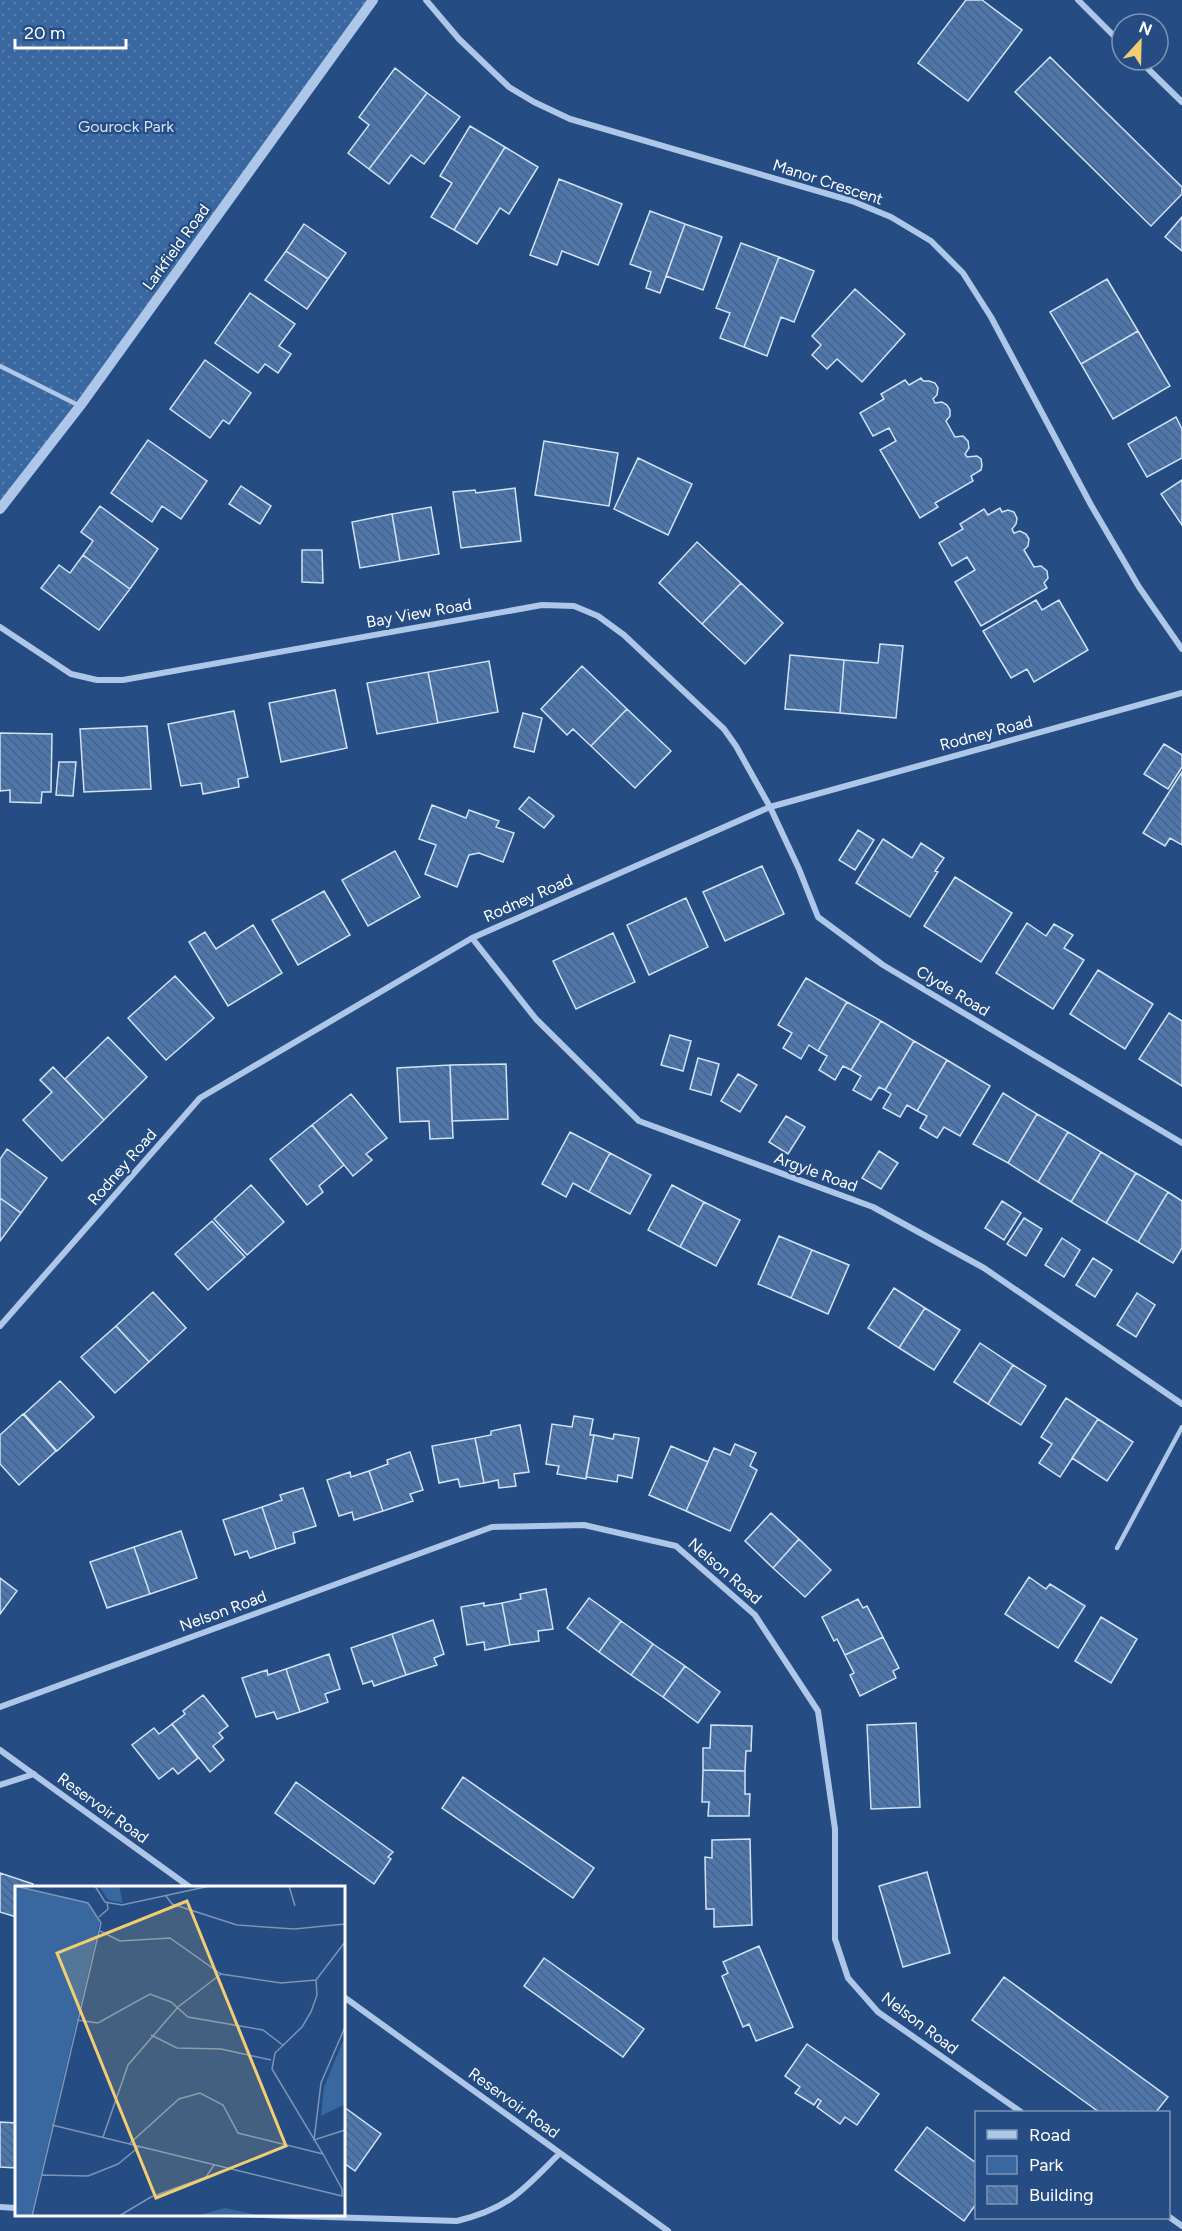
<svg xmlns="http://www.w3.org/2000/svg" width="1182" height="2231" font-family="Figtree,sans-serif">
<style>
.green{fill:url(#green-dots)}
.building{fill:url(#building-back-hatch);stroke:#d1e2f6;stroke-width:1.5}
.lines{fill:none;stroke-linecap:round;stroke-linejoin:round}
.service{stroke:#aec7e8;stroke-width:4.5}
.minor{stroke:#aec7e8;stroke-width:6}
.tertiary{stroke:#aec7e8;stroke-width:10}
.labels{text-anchor:middle;dominant-baseline:central;stroke-width:4.5;stroke-linejoin:round;paint-order:stroke}
.park-label{font-size:16px;fill:#d1e2f6;stroke:#254d84}
.street-label{font-size:16px;fill:#fff;stroke:#254d84}
.inset-road{fill:none;stroke:#7c94b5;stroke-width:1.5}
.view{fill:#f2ce72;fill-opacity:0.15;stroke:#f2ce72;stroke-width:3}
.inset-edge{fill:none;stroke:#fff;stroke-width:3}
</style>
<defs>
<pattern id="green-dots" width="8" height="8" patternUnits="userSpaceOnUse" patternTransform="scale(1.5)"><rect width="8" height="8" fill="#3967a0"/><path d="M2 2h.1M6 6h.1" fill="none" stroke="#577eae" stroke-width="1.8" stroke-linecap="round"/></pattern>
<pattern id="building-back-hatch" width="6" height="6" patternUnits="userSpaceOnUse" patternTransform="scale(1.5)"><rect width="6" height="6" fill="#4d77ac"/><path d="M-1 5l2 2M0 0l6 6M5-1l2 2" fill="none" stroke="#4c627c"/></pattern>
</defs>
<rect width="100%" height="100%" fill="#254d84"/>
<path class="green" d="M0 0H373L0 509Z"/>
<path class="building" d="M966 0H982L1022 30 968 101 918 63Z
M1050 57 1182 187V194L1151 226 1015 92Z
M395 68 427 93 369 169 348 153 369 125 359 117Z
M427 93 460 117 424 164 411 155 389 184 369 169Z
M470 126 505 147 454 230 431 217 452 183 440 176Z
M505 147 538 167 509 214 500 208 477 244 454 230Z
M559 179 622 204 598 265 562 251 557 265 530 255Z
M650 211 685 224 660 293 646 288 651 272 630 264Z
M1182 217V251L1165 237Z
M304 224 346 253 328 279 286 251Z
M685 224 722 237 703 290 666 276Z
M741 243 779 257 744 347 720 338 730 313 716 308Z
M286 251 328 279 307 309 265 280Z
M779 257 814 271 794 322 781 317 767 356 744 347Z
M1107 279 1138 331 1081 364 1050 312Z
M855 289 905 334 862 382 837 359 827 369 812 355 821 345 812 336Z
M250 293 295 324 279 346 291 354 278 373 265 364 258 373 215 343Z
M1138 331 1170 386 1113 419 1081 364Z
M205 360 251 393 229 424 223 420 210 438 170 409Z
M921 378 923 381H929L935 383 938 388 937 395 933 399 935 403 942 402 947 405 950 410V416L946 421 955 437 963 436 968 441 969 448 965 454 967 457 977 456 981 459 982 465 981 470 971 476 973 481 935 503 938 507 920 518 880 450 896 441 889 428 873 436 860 413 884 399 881 394 905 380 909 385Z
M1176 417 1182 429V458L1147 477 1128 444Z
M148 440 207 481 181 519 162 506 152 522 111 493Z
M544 441 618 453 609 506 535 495Z
M638 458 692 484 668 535 614 509Z
M1182 480V525L1161 494Z
M241 486 271 506 260 524 229 504Z
M515 488 521 541 461 548 453 492 475 490 476 493Z
M100 506 158 549 130 589 83 555 93 541 81 532Z
M431 507 439 554 400 561 392 514Z
M1000 508 1002 512 1008 510 1014 512 1017 518 1016 524 1012 529 1014 533 1020 531 1026 534 1029 539 1028 546 1024 550 1034 567 1041 566 1047 571 1048 578 1044 583 1047 588 981 626 955 582 975 570 967 557 952 566 939 543 963 529 960 524 984 509 988 515Z
M392 514 400 561 360 568 352 522Z
M697 542 741 583 702 624 659 583Z
M302 550H322L323 583 302 582Z
M83 555 130 589 99 630 41 588 59 565 70 573Z
M741 583 783 623 745 664 702 624Z
M1036 600 1042 610 1059 600 1088 650 1034 682 1027 669 1011 678 983 631Z
M880 644 903 646 896 718 840 713 844 660 878 663Z
M790 655 844 660 840 713 785 709Z
M489 661 498 712 438 723 428 672Z
M582 666 627 709 591 746 573 729 567 735 541 709Z
M428 672 438 723 377 734 367 683Z
M335 690 347 748 281 762 269 703Z
M627 709 671 751 635 788 591 746Z
M234 711 248 777 238 779 239 787 203 794 201 783 181 786 168 724Z
M523 713 542 718 534 752 514 747Z
M147 726 151 789 84 792 80 729Z
M0 733 52 734 51 792H42L41 803 10 802V790L0 791Z
M1164 744 1182 755V767L1168 789 1144 774Z
M59 762H76L73 796 56 795Z
M1182 772V845L1170 838 1165 846 1143 833Z
M529 797 554 816 544 828 519 809Z
M432 805 466 818 469 810 499 821 496 827 514 833 503 862 479 853 469 855 457 887 425 874 436 845 419 839Z
M858 830 874 840 855 870 839 860Z
M883 839 912 858 921 843 944 858 935 871 938 872 910 917 856 883Z
M395 851 420 897 368 926 342 880Z
M762 866 784 914 725 941 703 892Z
M955 877 1012 913 981 962 924 926Z
M324 891 350 935 298 965 272 920Z
M686 898 708 947 649 975 627 925Z
M1027 923 1046 936 1054 924 1073 935 1064 948 1084 960 1053 1009 996 973Z
M253 925 282 973 228 1006 189 942 205 932 216 949Z
M613 933 635 982 576 1009 553 961Z
M1098 970 1153 1004 1125 1049 1070 1014Z
M175 976 214 1018 166 1060 128 1018Z
M806 978 847 1002 818 1051 809 1045 801 1059 783 1048 792 1033 778 1025Z
M847 1002 881 1021 851 1070 843 1066 835 1080 819 1070 827 1056 818 1051Z
M1169 1013 1182 1021V1086L1139 1059Z
M881 1021 914 1041 885 1090 879 1087 871 1100 853 1090 861 1076 851 1070Z
M670 1035 691 1041 683 1071 661 1065Z
M108 1037 147 1077 104 1120 65 1079Z
M914 1041 947 1060 917 1111 907 1105 900 1117 883 1108 891 1094 885 1090Z
M698 1058 719 1064 711 1095 690 1089Z
M947 1060 990 1086 960 1136 944 1127 937 1138 920 1128 927 1116 917 1111Z
M506 1064 508 1119 452 1121 450 1065Z
M450 1065 453 1138 430 1139 429 1121 400 1122 397 1068Z
M53 1067 104 1120 62 1161 23 1120 52 1092 40 1080Z
M738 1074 757 1085 740 1112 721 1101Z
M1003 1093 1037 1114 1008 1163 973 1144Z
M351 1094 387 1138 366 1154 372 1160 353 1176 312 1125Z
M1037 1114 1068 1132 1038 1182 1008 1163Z
M786 1116 805 1127 788 1154 769 1142Z
M312 1125 344 1165 319 1186 323 1192 307 1205 270 1159Z
M570 1132 610 1153 589 1192 573 1183 566 1197 542 1184Z
M1068 1132 1101 1152 1071 1202 1038 1182Z
M7 1149 47 1178 21 1213 0 1198V1159Z
M879 1151 898 1163 881 1189 862 1178Z
M1101 1152 1136 1173 1106 1223 1071 1202Z
M610 1153 651 1175 630 1214 589 1192Z
M1136 1173 1168 1192 1138 1242 1106 1223Z
M251 1185 284 1222 247 1255 214 1219Z
M672 1185 704 1202 680 1247 648 1230Z
M1168 1192 1182 1201V1248L1173 1263 1138 1242Z
M0 1198 21 1213 0 1241Z
M1002 1201 1021 1213 1004 1240 985 1228Z
M704 1202 740 1220 716 1266 680 1247Z
M1024 1218 1042 1229 1026 1256 1007 1244Z
M212 1221 245 1257 208 1290 175 1254Z
M779 1236 812 1250 791 1298 758 1284Z
M1062 1238 1080 1250 1064 1277 1045 1265Z
M812 1250 849 1265 828 1314 791 1298Z
M1093 1258 1112 1270 1095 1297 1076 1285Z
M894 1288 925 1308 899 1348 868 1328Z
M153 1292 186 1328 149 1362 116 1326Z
M1137 1293 1155 1305 1136 1337 1117 1325Z
M925 1308 960 1330 934 1370 899 1348Z
M116 1326 149 1362 115 1393 81 1357Z
M980 1343 1013 1365 988 1404 954 1382Z
M1013 1365 1046 1386 1021 1425 988 1404Z
M60 1381 94 1417 57 1451 24 1414Z
M1066 1398 1098 1419 1060 1477 1039 1463 1052 1444 1041 1437Z
M23 1414 56 1451 19 1485 0 1464V1435Z
M574 1416 593 1419 590 1435H594L586 1479 557 1474 559 1466 546 1464 552 1424 572 1427Z
M1098 1419 1133 1442 1107 1481 1072 1458Z
M520 1425 529 1472 514 1474 516 1486 499 1488 498 1480 484 1483 475 1438 491 1435V1431Z
M614 1434 639 1438 632 1478 618 1475 617 1482 586 1477 594 1435 613 1439Z
M475 1438 484 1483 460 1487 458 1479 439 1483 432 1446Z
M735 1444 756 1453 750 1466 757 1470 730 1531 686 1511 714 1448 730 1455Z
M671 1446 708 1462 686 1511 649 1495Z
M410 1452 423 1490 410 1494 413 1501 383 1511 369 1471 388 1464 387 1460Z
M369 1471 383 1511 354 1520 352 1512 339 1516 327 1480 350 1472 351 1477Z
M303 1488 316 1526 293 1533 295 1543 276 1549 262 1507 282 1500 280 1495Z
M262 1507 276 1549 250 1558 247 1551 235 1555 223 1520Z
M771 1513 799 1539 773 1568 745 1541Z
M181 1531 197 1578 150 1594 134 1547Z
M799 1539 831 1570 805 1597 773 1568Z
M134 1547 150 1594 107 1608 90 1562Z
M1029 1577 1046 1589 1050 1584 1085 1606 1058 1648 1005 1614Z
M0 1578 17 1591 0 1614Z
M546 1589 553 1629 538 1631 539 1641 510 1645 502 1603 521 1599 520 1594Z
M589 1598 621 1621 599 1652 567 1628Z
M858 1599 863 1608 867 1606 883 1637 845 1655 837 1639 834 1641 822 1617Z
M484 1603V1606L502 1603 510 1645 485 1650 484 1642 467 1645 461 1607Z
M1101 1617 1137 1639 1111 1683 1075 1661Z
M433 1620 444 1654 434 1658 437 1665 406 1675 392 1634Z
M621 1621 653 1644 631 1675 599 1652Z
M392 1634 406 1675 374 1686 372 1681 363 1684 351 1648Z
M883 1637 899 1668 893 1671 896 1678 860 1696 850 1675 854 1673 845 1655Z
M653 1644 685 1666 663 1697 631 1675Z
M329 1654 340 1689 325 1694 328 1702 300 1712 286 1669Z
M685 1666 720 1692 698 1723 663 1697Z
M286 1669 300 1712 277 1719 274 1712 256 1717 242 1678 267 1670 268 1675Z
M203 1695 228 1726 219 1733 223 1738 213 1746 224 1760 210 1772 172 1724 185 1714 183 1711Z
M916 1723 920 1807 871 1809 867 1725Z
M172 1724 198 1758 178 1774 173 1768 159 1779 132 1745 154 1728 159 1734Z
M711 1725 752 1726 751 1751H746L745 1771 703 1770V1748H710Z
M703 1770 745 1771V1794H750L749 1816H708L709 1802H702Z
M463 1777 594 1868 573 1898 442 1808Z
M296 1782 393 1852 388 1857 391 1859 374 1884 275 1813Z
M750 1839 752 1925 714 1927V1909H706L705 1857 712 1858V1840Z
M927 1872 950 1953 903 1967 879 1886Z
M0 1873 33 1884 32 1888H16V1917L0 1912Z
M759 1946 793 2027 756 2041 749 2024 743 2027 722 1976 728 1973 723 1962Z
M544 1958 644 2029 623 2057 524 1986Z
M1004 1977 1168 2097 1156 2112H1099L972 2020Z
M807 2044 879 2094 857 2125 845 2117 840 2124 817 2107 821 2101 818 2099 814 2105 795 2093 800 2087 785 2076Z
M344 2107 381 2134 355 2171 344 2163Z
M0 2122 16 2123V2168L0 2167Z
M927 2127 976 2163V2204L964 2221 895 2170Z"/>
<g class="lines">
<path class="service" d="M0 366 80 406
M1117 1548 1182 1427"/>
<path class="minor" d="M426 0 459 39 509 87 534 102 570 119 852 201 891 217 931 241 963 273 991 317 1091 505 1139 587 1182 649
M1078 0 1122 44
M1139 60 1182 102
M0 627 71 674 97 680H123L542 605 574 606 598 616 624 635 724 729 736 746 770 807 799 869 818 917 883 965 1182 1143
M472 938 536 1019 639 1121 873 1207 984 1268 1182 1404
M0 1326 200 1098 472 938 770 807 1182 693
M0 1707 492 1527 584 1525 676 1546 755 1615 818 1711 835 1829V1939L848 1978 878 2012 1021 2112
M0 1750 191 1888
M0 1785 34 1774
M344 1997 668 2231
M0 2207 16 2208
M228 2214 457 2221C510 2208 523 2190 560 2153
M1168 2216 1182 2226"/>
<path class="tertiary" d="M0 509 80 406 373 0"/>
</g>
<g class="labels">
<g class="park-label">
<text x="126" y="126">Gourock Park</text>
</g>
<g class="street-label">
<text transform="translate(828 182) rotate(18)">Manor Crescent</text>
<text transform="translate(176 247) rotate(-54)">Larkfield Road</text>
<text transform="translate(419 613) rotate(-10)">Bay View Road</text>
<text transform="translate(986 733) rotate(-15)">Rodney Road</text>
<text transform="translate(528 898) rotate(-24)">Rodney Road</text>
<text transform="translate(953 991) rotate(31)">Clyde Road</text>
<text transform="translate(122 1167) rotate(-49)">Rodney Road</text>
<text transform="translate(816 1172) rotate(20)">Argyle Road</text>
<text transform="translate(725 1571) rotate(41)">Nelson Road</text>
<text transform="translate(223 1611) rotate(-20)">Nelson Road</text>
<text transform="translate(103 1808) rotate(36)">Reservoir Road</text>
<text transform="translate(920 2023) rotate(37)">Nelson Road</text>
<text transform="translate(514 2103) rotate(36)">Reservoir Road</text>
</g>
</g>
<g transform="translate(15 1886)">
<rect width="330" height="330" fill="#254d84"/>
<path d="M0 0 73 17 85 35 16 330H0ZM84 0H104L108 17 93 14ZM210 322 247 330H180Z" fill="#3967a0"/>
<path d="M330 150V218L306 230 309 201Z" fill="#3967a0"/>
<path class="inset-road" d="M0 0 73 17 86 37 17 330M80 0 90 16 107 19 195 0M274 0 280 20M151 10 157 18 222 39 279 43 330 38M84 31 93 23 92 16M85 45 105 55 155 52 206 88 266 97 301 94 330 56M62 134 83 137 135 108 156 116 173 131 248 144 269 160M330 141 306 197 299 254 330 244M136 149 162 162 206 163 256 174M37 239 327 310V303L308 268 257 183 260 167 287 141 296 126 302 109 301 94M88 251 113 179 163 121 206 88M114 258 164 213 185 207 208 219 223 247 308 268M26 289 73 290 103 278 125 260M104 330 136 311 191 291 199 279"/>
<path class="view" d="M172 15 271 260 141 312 42 67Z"/>
<rect width="330" height="330" class="inset-edge"/>
</g>
<rect x="975" y="2111" width="195" height="108" fill="#254d84" stroke="#7c94b5" stroke-width="1.5"/>
<rect x="987" y="2130" width="30" height="9" fill="#aec7e8" stroke="#7c94b5" stroke-width="1.5"/>
<text x="1029" y="2141" font-size="18" fill="#ffffff">Road</text>
<rect x="987" y="2156" width="30" height="18" fill="#3967a0" stroke="#7c94b5" stroke-width="1.5"/>
<text x="1029" y="2171" font-size="18" fill="#ffffff">Park</text>
<rect x="987" y="2186" width="30" height="18" fill="url(#building-back-hatch)" stroke="#7c94b5" stroke-width="1.5"/>
<text x="1029" y="2201" font-size="18" fill="#ffffff">Building</text>
<g transform="translate(1140 42) rotate(22)"><circle r="28" fill="#254d84" stroke="#7c94b5" stroke-width="1.5"/>
<path d="M0-4.5L10 22L0 15L-10 22Z" fill="#f2ce72"/>
<text y="-9" font-size="16" font-weight="bold" text-anchor="middle" fill="#ffffff">N</text>
</g>
<path d="M15 39v9h111v-9" fill="none" stroke="#ffffff" stroke-width="3"/>
<text x="24" y="39" font-size="18" fill="#ffffff" stroke="#254d84" stroke-width="4.5" paint-order="stroke">20 m</text>
</svg>
